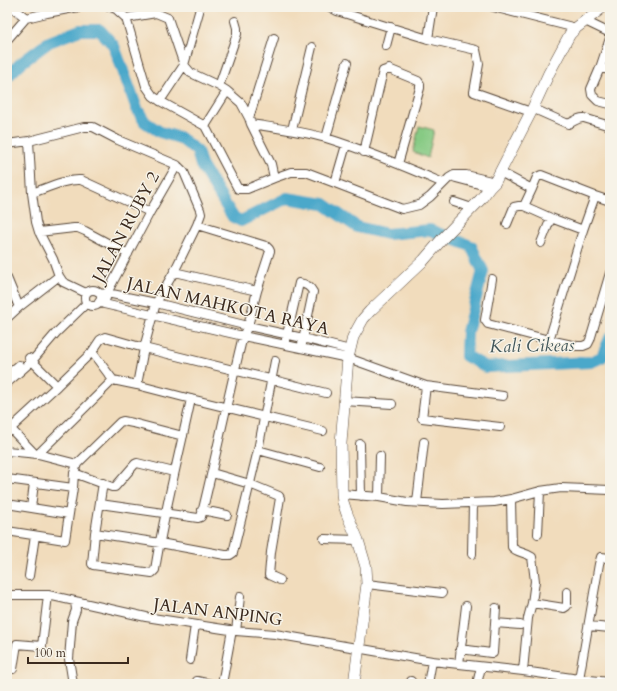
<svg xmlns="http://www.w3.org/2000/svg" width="617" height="691" font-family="Cardo,serif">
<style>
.green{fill:#87ca84;stroke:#617a51}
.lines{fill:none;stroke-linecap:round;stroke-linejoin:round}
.river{stroke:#4ca8ca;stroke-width:12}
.minor-casing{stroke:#564536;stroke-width:10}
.major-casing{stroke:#564536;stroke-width:12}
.minor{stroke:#fff;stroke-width:8}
.major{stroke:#fff;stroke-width:11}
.labels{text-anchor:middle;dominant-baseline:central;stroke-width:3;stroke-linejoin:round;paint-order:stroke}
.street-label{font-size:17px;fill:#3b2a1e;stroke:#f7f3e8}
.water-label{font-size:18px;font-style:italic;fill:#41565a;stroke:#f7f3e8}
</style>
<rect width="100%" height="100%" fill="#f7f3e8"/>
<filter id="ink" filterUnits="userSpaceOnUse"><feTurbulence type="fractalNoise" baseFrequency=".025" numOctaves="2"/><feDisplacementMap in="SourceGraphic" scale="8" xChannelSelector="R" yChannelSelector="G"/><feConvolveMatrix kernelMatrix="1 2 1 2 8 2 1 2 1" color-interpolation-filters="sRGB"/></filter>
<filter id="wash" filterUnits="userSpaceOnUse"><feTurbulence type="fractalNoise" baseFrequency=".012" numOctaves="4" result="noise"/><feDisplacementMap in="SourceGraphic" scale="16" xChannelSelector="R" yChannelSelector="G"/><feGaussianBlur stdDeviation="0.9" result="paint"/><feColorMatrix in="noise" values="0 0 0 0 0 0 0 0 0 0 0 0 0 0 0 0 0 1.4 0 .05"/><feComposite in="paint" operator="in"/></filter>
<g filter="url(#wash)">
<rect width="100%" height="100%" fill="#f1dcbc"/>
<path class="green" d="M419 126 434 130 428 158 413 152Z"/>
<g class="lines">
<path class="river" d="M7 77 20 64 49 42 80 30H100L114 46 137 109 145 122 160 132 180 138 197 151 201 165 233 217 241 221 287 198 324 204 357 227 387 234 430 230 471 246 483 271 467 332 466 356 486 367 591 362 602 357 610 338"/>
</g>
</g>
<g filter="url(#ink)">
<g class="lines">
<defs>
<path id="minor" d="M12 7 26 18 47 13 79 7
M110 7 116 9 126 18 146 86 153 96 160 101 205 126 238 189H247L274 178 291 172H306L335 183 402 209 419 205 430 197 449 178 454 175H466L495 182
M330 7 337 11 428 39 476 50 479 64 474 92 531 112
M493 7 576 28
M126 18 156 13 168 18 184 65 191 73 219 86 227 91 241 103 249 118 251 124C276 128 301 131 326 138 365 150 406 167 443 183
M585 21 610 33
M610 38 600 68 610 70
M428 39 433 7
M7 40 26 18
M386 46 391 27
M600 68 591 89 592 95 598 101 610 104
M219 86 237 34V28L235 21
M160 101 184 65 199 12
M532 108 568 124C574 122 578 117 584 118L610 126
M249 118 274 38
M251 124 271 164 274 178
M205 126 227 91
M292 130 312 47
M326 138 347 63
M29 141 32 193 36 222 39 232 53 259 59 276 63 282 86 293
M7 144 29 141 84 127H93L118 140 177 165 184 172 200 210 201 214 197 225 174 272 156 303 144 348 137 385 113 380
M364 152 383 71 389 69 418 81 420 84V88L398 164
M500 172 532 189 524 206 551 218 583 230
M456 178 490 187
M335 183 346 145
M532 189 537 177 541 175 595 196 610 201
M32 193C47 188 65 179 81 180L150 212
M454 202 472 208
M507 224 514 207 519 206H524
M39 232 74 228H78L85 231 128 254
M541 243 551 218
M174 272 257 291
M7 278 19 307 59 276
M492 279 485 320 488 324 549 340 577 346H583L588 344 590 340 610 273
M85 298a8 8 0 1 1 16 0a8 8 0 1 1-16 0Z
M100 294 107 293 156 303 248 326 303 338 350 350
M106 298 107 293 150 212 177 165
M99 302 104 304 243 336 348 358 426 386 422 418 500 427
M7 318 19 307
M286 339 299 283C306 284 310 286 313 292L302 344
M549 340 583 230 595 196
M92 352 113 380
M7 375 19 365
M7 383 32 361 56 333 87 303
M137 385 191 399 323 431
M57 386 92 352 100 340 105 337 144 348 326 393
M426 386 503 396
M344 401 392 404
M11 429 35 454
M7 432 57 386 29 358
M360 444 361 496
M258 450 320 467
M7 451 38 454 77 464
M38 454 113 380
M74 473 112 487H115L135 464 137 463 174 472
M212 473 250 484 279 496 280 498 271 552 269 575 280 580
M7 479 73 488 74 473 77 464 120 422 123 421 133 423 183 436
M103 483 95 533 92 564 93 565 152 573 155 570C164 512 179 456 191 399
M342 494 379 497 407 502 443 504 494 502 511 499 540 491 561 488 610 490
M379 497 380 456
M511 499 512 547C517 553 525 552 532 557L535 581 532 603 528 618 523 671
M417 502 424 442
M7 504 69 514 65 540 7 531
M100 504 198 518 201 517C216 457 228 396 243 336L248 326 257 291 270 251 269 249 266 246 197 225
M31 508 34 483
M202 510 227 515
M69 514 73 488
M95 533 160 543 225 555H230L233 553 258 450 275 361
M538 534 540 491
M324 539 358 540
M472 554 473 503
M29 576 35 536
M367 584 442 593
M7 595H48L146 617 236 631 275 634 432 661 523 671 579 679 610 682
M532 603 564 608 567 606V592
M495 623 520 625
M589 626 610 628
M236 631 240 597
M460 649 491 653H493L496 608
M190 660 195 625
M459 664 466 606
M13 669 17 644 42 646 48 595
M579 679 599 564 601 557 610 558
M197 681 211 684
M73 684 69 659 72 621 76 610 75 601
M222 684 232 630
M410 684 411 681
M428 684 432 661
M477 684 481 667"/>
<path id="major" d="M354 684 367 584 366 567 358 540 347 514 343 502 342 494 341 443 348 358 353 337 363 319 370 311 424 260 443 238 481 199 490 187 495 182 531 112 549 73 570 34 576 28 603 7"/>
</defs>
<use href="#minor" class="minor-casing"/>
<use href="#major" class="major-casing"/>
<use href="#minor" class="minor"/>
<use href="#major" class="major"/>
</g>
</g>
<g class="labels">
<g class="street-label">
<text transform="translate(126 227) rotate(-62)">JALAN RUBY 2</text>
<text transform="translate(228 306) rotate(13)">JALAN MAHKOTA RAYA</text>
<text transform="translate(218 612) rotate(7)">JALAN ANPING</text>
</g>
<g class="water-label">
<text transform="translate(532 346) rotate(-1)">Kali Cikeas</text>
</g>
</g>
<rect width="617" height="691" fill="none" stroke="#f7f3e8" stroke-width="24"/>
<path d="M28 657v6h100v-6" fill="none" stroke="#3b2a1e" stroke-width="2"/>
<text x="34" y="657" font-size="12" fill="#3b2a1e" stroke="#f7f3e8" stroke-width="3" paint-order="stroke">100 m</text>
</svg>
